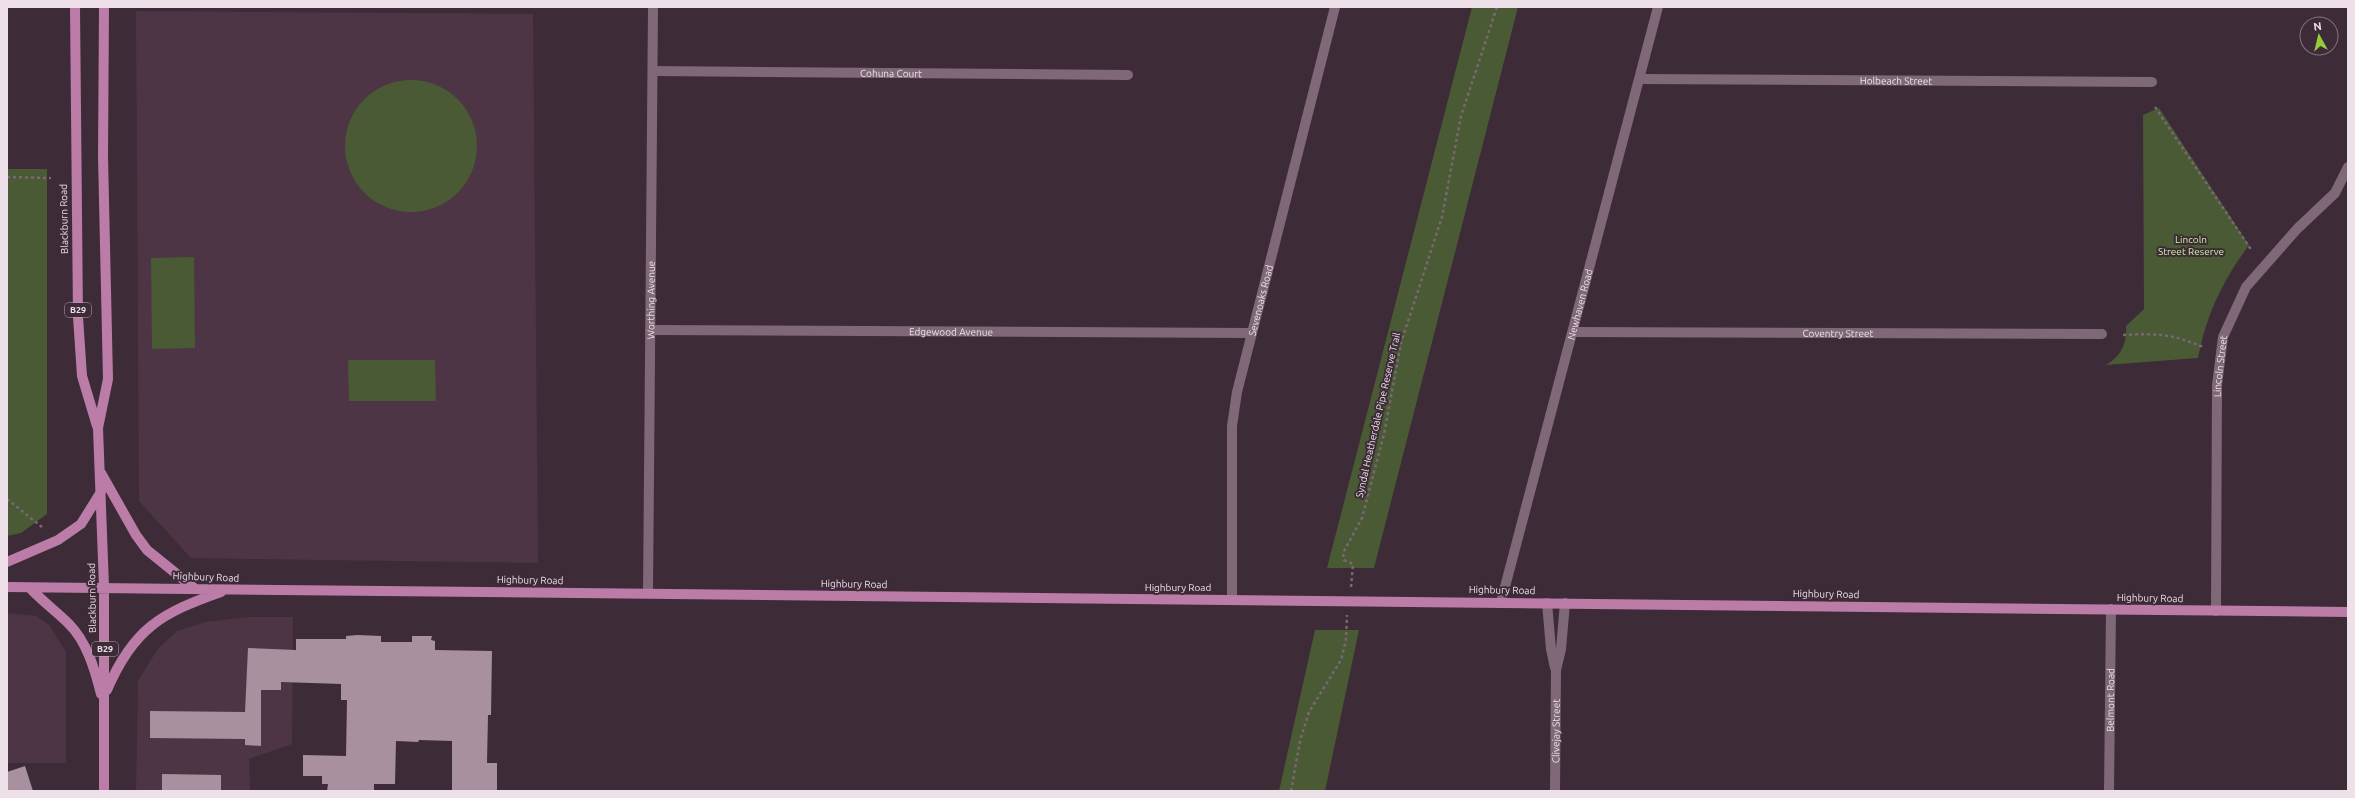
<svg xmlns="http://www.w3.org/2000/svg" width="2355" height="798" font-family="Ubuntu,sans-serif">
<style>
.built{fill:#4e3546}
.green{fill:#495a34}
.building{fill:#a8909f}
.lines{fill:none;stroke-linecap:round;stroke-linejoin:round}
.path{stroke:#796873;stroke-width:2.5;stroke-dasharray:3 3;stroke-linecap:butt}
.street{stroke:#7f6877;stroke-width:10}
.primary{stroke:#bc7ca8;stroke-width:10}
.labels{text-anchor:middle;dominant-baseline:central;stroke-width:4;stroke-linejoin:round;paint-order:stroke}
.shield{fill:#3e2b38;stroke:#b8aab3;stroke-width:1}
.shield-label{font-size:9px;font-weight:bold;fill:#ede0e8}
.street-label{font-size:10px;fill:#ede0e8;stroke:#3e2b38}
.park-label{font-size:10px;fill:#ccf29e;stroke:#3e2b38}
</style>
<rect width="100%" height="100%" fill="#3e2b38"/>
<path class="built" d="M136 11 533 14 538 563 191 558 139 501Z
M7 613 36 616 49 625 66 652V763H7Z
M248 617H293L292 744 249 759 250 791H136L138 681 157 650 177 631 206 622Z"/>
<path class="green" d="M1472 7H1518L1374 568H1327Z
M345 146a66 66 0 1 1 132 0a66 66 0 1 1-132 0Z
M2159 108 2249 245C2223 280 2206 315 2198 358L2106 365C2121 356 2127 344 2126 326L2144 309 2143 115Z
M7 169H47V514L21 533 7 536Z
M194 257 195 348 152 349 151 258Z
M348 360H435L436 401H349Z
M1315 630H1359L1325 791H1279Z"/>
<path class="building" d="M357 635 381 636V642H412V636H432L431 640 435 641V650L492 651 491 715H488L487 763H497V791H452V741L419 740 418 742 396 741 395 784H374V791H327L328 784H322V776H303V755L346 756 347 700H341V684L281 682V690H261V746L245 745V739L150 738V711L245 712 248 648 296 650V639H346V636Z
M25 766 33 791H7V772Z
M162 774 221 775V791H162Z"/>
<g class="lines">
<path class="path" d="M2155 107 2252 251
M7 177 51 178
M2123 335C2157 333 2172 334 2203 347
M7 499 42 527
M1351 587 1353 564 1344 560 1343 553 1362 518 1384 434 1401 343 1442 217 1461 116 1497 7
M1291 791 1300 741 1309 712 1341 660 1346 640 1347 615"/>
<g class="street">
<path id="s1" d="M653 71 1128 75"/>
<path id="s2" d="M1640 79 2152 82"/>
<path id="s3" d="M650 330 1251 333"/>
<path id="s4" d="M1574 332 2102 334"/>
<path id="s5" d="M648 593 653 7"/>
<path id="s6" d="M1232 599V426L1237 392 1335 7"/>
<path id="s7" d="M1501 602 1658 7"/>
<path d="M1547 603 1551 649 1555 668"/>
<path id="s8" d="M2216 611 2217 385 2223 337 2246 287 2297 229 2335 193 2348 167"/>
<path id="s9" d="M1555 791 1556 670 1561 649 1565 603"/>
<path id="s10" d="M2109 791 2111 609"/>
</g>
<path class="primary" d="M75 7 78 317 82 376 97 426
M101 473 136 535 147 550 194 588
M7 562 58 540 81 524 101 492
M7 587 2348 612
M30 588C42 601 56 611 69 624 87 642 95 670 101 694
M107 690C133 629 161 613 221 592
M104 791V587L98 428 108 379 103 156 104 7"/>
</g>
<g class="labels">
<g class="shield">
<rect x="65" y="303" width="26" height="14" rx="3"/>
<rect x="92" y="642" width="26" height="14" rx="3"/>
</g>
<g class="shield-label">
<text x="78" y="310">B29</text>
<text x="105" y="649">B29</text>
</g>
<g class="street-label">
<text stroke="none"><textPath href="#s1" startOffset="238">Cohuna Court</textPath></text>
<text stroke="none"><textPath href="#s2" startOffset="256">Holbeach Street</textPath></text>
<text transform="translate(64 219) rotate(-91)">Blackburn Road</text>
<text stroke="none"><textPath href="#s5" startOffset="293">Worthing Avenue</textPath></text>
<text stroke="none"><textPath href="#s6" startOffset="302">Sevenoaks Road</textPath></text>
<text stroke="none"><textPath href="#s7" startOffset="308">Newhaven Road</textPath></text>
<text stroke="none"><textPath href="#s3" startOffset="301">Edgewood Avenue</textPath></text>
<text stroke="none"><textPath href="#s4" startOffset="264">Coventry Street</textPath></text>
<text stroke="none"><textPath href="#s8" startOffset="245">Lincoln Street</textPath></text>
<text transform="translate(1378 415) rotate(-77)">Syndal Heatherdale Pipe Reserve Trail</text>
<text transform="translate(206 577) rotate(2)">Highbury Road</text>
<text transform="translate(530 580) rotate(1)">Highbury Road</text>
<text transform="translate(854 584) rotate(1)">Highbury Road</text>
<text x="1178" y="587">Highbury Road</text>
<text transform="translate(1502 590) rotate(1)">Highbury Road</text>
<text transform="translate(1826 594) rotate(1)">Highbury Road</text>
<text transform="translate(92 598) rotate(-91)">Blackburn Road</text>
<text transform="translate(2150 598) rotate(1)">Highbury Road</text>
<text stroke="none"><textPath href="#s10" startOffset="91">Belmont Road</textPath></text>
<text stroke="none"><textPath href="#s9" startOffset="60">Clivejay Street</textPath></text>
</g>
<g class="park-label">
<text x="2191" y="239">Lincoln<tspan x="2191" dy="12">Street Reserve</tspan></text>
</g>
</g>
<rect width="2355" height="798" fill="none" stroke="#ede0e8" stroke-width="16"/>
<g transform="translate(2319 36) rotate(352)"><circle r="19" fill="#3e2b38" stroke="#84737e"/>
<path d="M0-3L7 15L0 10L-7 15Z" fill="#95cc3b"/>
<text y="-6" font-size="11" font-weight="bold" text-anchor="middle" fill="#ede0e8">N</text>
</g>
</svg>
